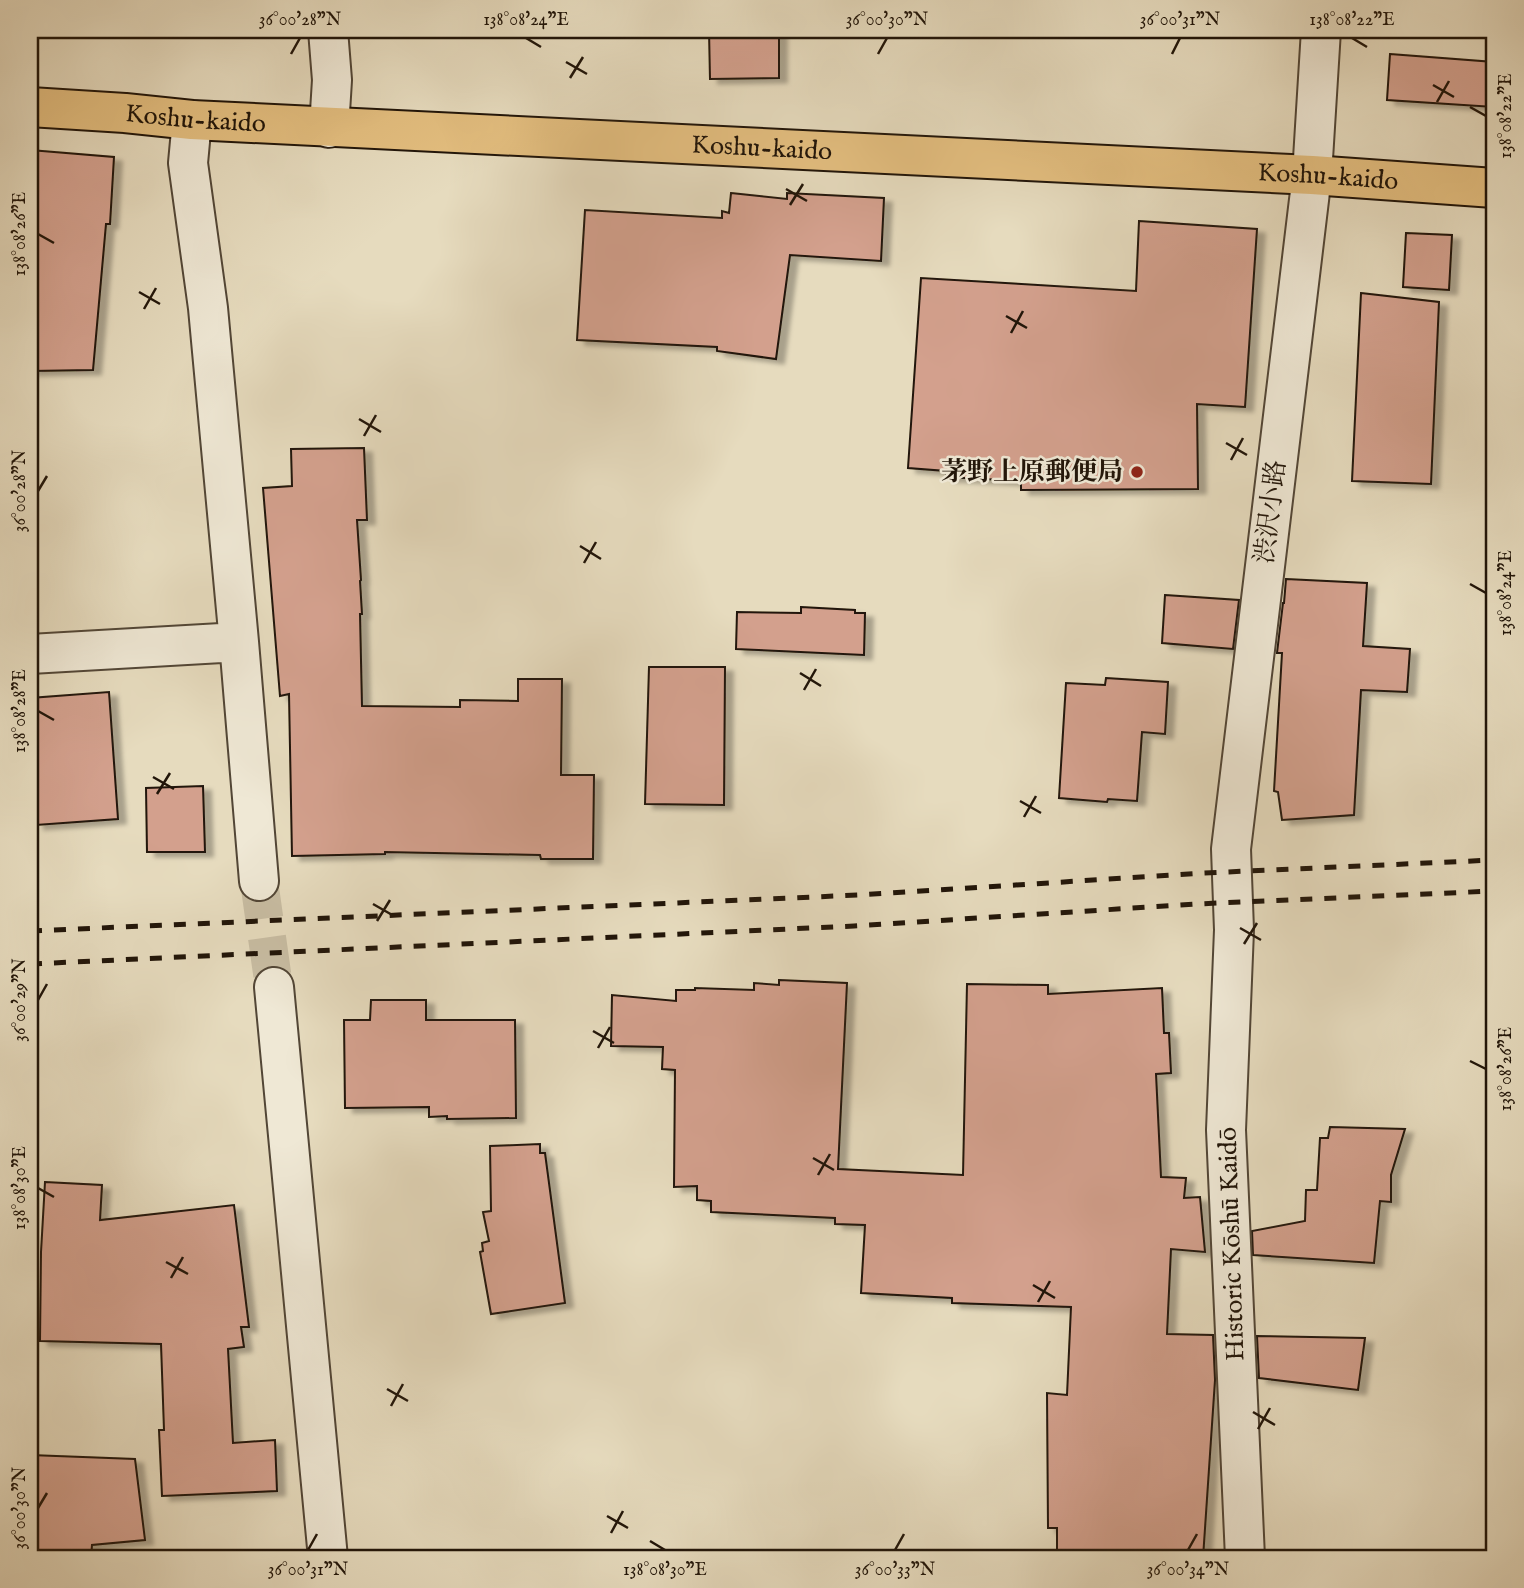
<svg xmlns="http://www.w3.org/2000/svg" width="1524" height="1588" font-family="'IM FELL English','Noto Serif JP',serif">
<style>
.building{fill:#d3a08d;stroke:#211509;stroke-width:2;filter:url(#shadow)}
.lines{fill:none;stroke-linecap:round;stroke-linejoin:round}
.minor-tunnel{stroke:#c8bda3;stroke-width:38;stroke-dasharray:38 19;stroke-linecap:butt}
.minor-casing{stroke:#524636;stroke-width:42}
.highway-casing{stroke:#211509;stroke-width:42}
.minor{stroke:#efe8d5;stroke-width:38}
.highway{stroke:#e3be7f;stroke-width:38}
.rail{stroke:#211509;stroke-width:5;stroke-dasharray:12 12;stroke-linecap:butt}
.ticks{fill:none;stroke:#211509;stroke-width:2.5}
.poi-dot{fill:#8f2418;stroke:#efe8d5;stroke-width:2.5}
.labels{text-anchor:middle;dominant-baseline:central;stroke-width:5;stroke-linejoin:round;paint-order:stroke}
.street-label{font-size:26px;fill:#211509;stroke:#efe8d5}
.poi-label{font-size:26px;font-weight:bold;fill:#211509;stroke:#efe8d5;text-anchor:end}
.neatline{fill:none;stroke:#211509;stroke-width:2.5}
.ticks-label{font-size:18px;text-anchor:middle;fill:#211509}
</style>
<defs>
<filter id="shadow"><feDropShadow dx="8" dy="4.5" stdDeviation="2" flood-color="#0004"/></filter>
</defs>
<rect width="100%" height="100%" fill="#e6dbbe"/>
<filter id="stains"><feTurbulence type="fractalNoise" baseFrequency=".00286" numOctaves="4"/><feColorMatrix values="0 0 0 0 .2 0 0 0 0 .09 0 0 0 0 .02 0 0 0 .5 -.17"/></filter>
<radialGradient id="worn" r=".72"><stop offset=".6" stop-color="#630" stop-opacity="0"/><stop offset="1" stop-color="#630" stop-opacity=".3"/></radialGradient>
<path class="building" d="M709 30H779V78L710 79Z
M1390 54 1494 62V107L1387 100Z
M30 150 114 157 110 224H106L93 370 30 371Z
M731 193 787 199V193L884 198 881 261 790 255 776 359 717 351V347L577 340 585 210 722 218V211L729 213Z
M1139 221 1257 229 1245 407 1197 404 1198 489 1021 490V481L946 477V471L908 468 921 278 1136 291Z
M1406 233 1452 235 1449 290 1403 287Z
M1361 293 1439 302 1431 484 1352 481Z
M364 448 367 520H357L361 580 360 581 362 614H360L362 706 460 707V700L518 701V679H562L561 775H594L593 859H541L540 855 385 852V854L292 856 289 694 280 696 263 488 292 486 291 449Z
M1286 579 1367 583 1363 646 1410 649 1407 692 1361 690 1354 815 1282 820 1278 792 1274 791 1282 653H1277L1283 603H1284Z
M1165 595 1239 600 1233 649 1162 643Z
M801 607 855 610V613H865L864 655 736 649 737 612 801 613Z
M649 667H725L724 805 645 804Z
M1106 678 1168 682 1165 734 1142 732 1137 801 1108 799 1107 802 1059 798 1066 683 1105 685Z
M109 692 118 819 36 825 30 735V698Z
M203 786 205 852H147L146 788Z
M779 980 847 983 838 1169 963 1175 967 984 1048 985V994L1162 988 1164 1033H1169L1171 1073 1156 1074 1161 1177 1186 1178 1184 1198 1200 1197 1205 1252 1171 1249 1167 1334 1213 1335 1215 1380 1203 1558H1057V1528H1048L1047 1393 1067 1395 1071 1307 952 1303V1298L861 1293 865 1225 835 1224V1218L711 1212V1201L697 1200V1186L674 1187 675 1070 662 1069 663 1047 611 1046 612 995 676 1001V990H695V988L754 990V983L779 985Z
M371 1000H426V1020H515L516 1118 447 1119V1116L429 1117V1107L345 1108 344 1020H370Z
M1330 1127 1405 1129 1391 1175V1202L1380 1201 1374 1263 1253 1255 1252 1231 1305 1221 1306 1190H1317L1320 1138H1328Z
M540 1144V1153H545L565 1303 491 1314 480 1252 483 1251 482 1243 489 1241 483 1212 491 1211 490 1146Z
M45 1182 102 1185 100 1220 234 1205 249 1327H241L244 1347 228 1349 233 1443 275 1440 277 1491 162 1496 159 1430H164L161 1344 40 1341 41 1252Z
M1257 1336 1365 1338 1358 1390 1259 1378Z
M30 1455 135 1459 145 1540 92 1545 91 1558H30Z"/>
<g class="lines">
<path class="minor-tunnel" d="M259 881 274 987"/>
<defs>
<path id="minor" d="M328 30 332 80 329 128
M192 120 188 163 208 308 239 642 259 881
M30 654 239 642
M274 987 328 1558
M1245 1558 1226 1130 1234 930 1231 849 1312 175 1321 30"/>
<g id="highway">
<path id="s1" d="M30 107 125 113 192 120 1312 175 1494 188"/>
</g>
</defs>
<use href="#minor" class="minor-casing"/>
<use href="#highway" class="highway-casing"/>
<use href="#minor" class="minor"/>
<use href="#highway" class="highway"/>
<path class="rail" d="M30 931 859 895 1204 873 1494 860
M30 964 854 926 1196 904 1494 891"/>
</g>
<path class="ticks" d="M526 38 541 47M1352 38 1367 47M291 54 300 38M878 54 887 38M1172 54 1180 38M566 62 587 74M570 78 583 57M1433 85 1454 97M1437 102 1449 81M1470 107 1486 116M786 189 807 201M790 205 803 184M38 234 54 243M139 292 160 304M144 309 156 288M1006 316 1027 328M1011 333 1023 311M359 419 381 432M364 436 376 415M1226 443 1247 455M1231 460 1243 438M38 491 47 476M580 546 601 559M584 563 596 542M1470 584 1486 593M800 673 821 686M804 690 816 669M38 711 54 720M153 777 174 789M157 794 170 773M1020 801 1041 813M1024 817 1036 796M373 904 394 916M377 921 390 900M1240 928 1261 940M1244 944 1257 923M38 1000 47 984M593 1031 614 1043M598 1048 610 1027M1470 1061 1486 1069M813 1158 834 1170M818 1175 830 1154M38 1188 54 1197M166 1262 188 1274M171 1278 183 1257M1033 1285 1055 1298M1038 1302 1050 1281M387 1389 408 1401M391 1406 403 1384M1253 1412 1275 1425M1258 1429 1270 1408M38 1508 47 1493M607 1516 628 1528M611 1533 623 1511M650 1541 665 1550M308 1550 317 1534M895 1550 904 1534M1188 1550 1197 1534"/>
<circle class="poi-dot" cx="1137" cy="472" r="7"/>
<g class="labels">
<g class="street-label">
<text stroke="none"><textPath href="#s1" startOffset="166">Koshu-kaido</textPath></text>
<text stroke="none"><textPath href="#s1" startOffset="733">Koshu-kaido</textPath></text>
<text stroke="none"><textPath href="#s1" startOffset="1300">Koshu-kaido</textPath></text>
<text transform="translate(1271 512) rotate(-83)">渋沢小路</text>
<text transform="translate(1232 1244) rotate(-92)">Historic Kōshū Kaidō</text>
</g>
<g class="poi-label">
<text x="1123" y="472">茅野上原郵便局</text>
</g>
</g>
<rect width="1524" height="1588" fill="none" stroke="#e6dbbe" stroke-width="77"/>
<rect x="38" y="38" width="1448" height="1512" class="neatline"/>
<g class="ticks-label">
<text x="300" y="25">36°00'28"N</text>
<text x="526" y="25">138°08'24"E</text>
<text x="887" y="25">36°00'30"N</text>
<text x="1180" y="25">36°00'31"N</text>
<text x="1352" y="25">138°08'22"E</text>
<text transform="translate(1505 116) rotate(-90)" y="6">138°08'22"E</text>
<text transform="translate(19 234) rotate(-90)" y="6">138°08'26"E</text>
<text transform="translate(19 491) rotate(-90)" y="6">36°00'28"N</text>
<text transform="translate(1505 593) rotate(-90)" y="6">138°08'24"E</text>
<text transform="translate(19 711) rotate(-90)" y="6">138°08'28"E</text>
<text transform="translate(19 1000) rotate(-90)" y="6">36°00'29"N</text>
<text transform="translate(1505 1069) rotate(-90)" y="6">138°08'26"E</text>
<text transform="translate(19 1188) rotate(-90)" y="6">138°08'30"E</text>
<text transform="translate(19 1508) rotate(-90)" y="6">36°00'30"N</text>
<text x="308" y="1575">36°00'31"N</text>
<text x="665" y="1575">138°08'30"E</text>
<text x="895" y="1575">36°00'33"N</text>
<text x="1188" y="1575">36°00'34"N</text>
</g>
<rect width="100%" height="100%" filter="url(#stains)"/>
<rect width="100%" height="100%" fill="url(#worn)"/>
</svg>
